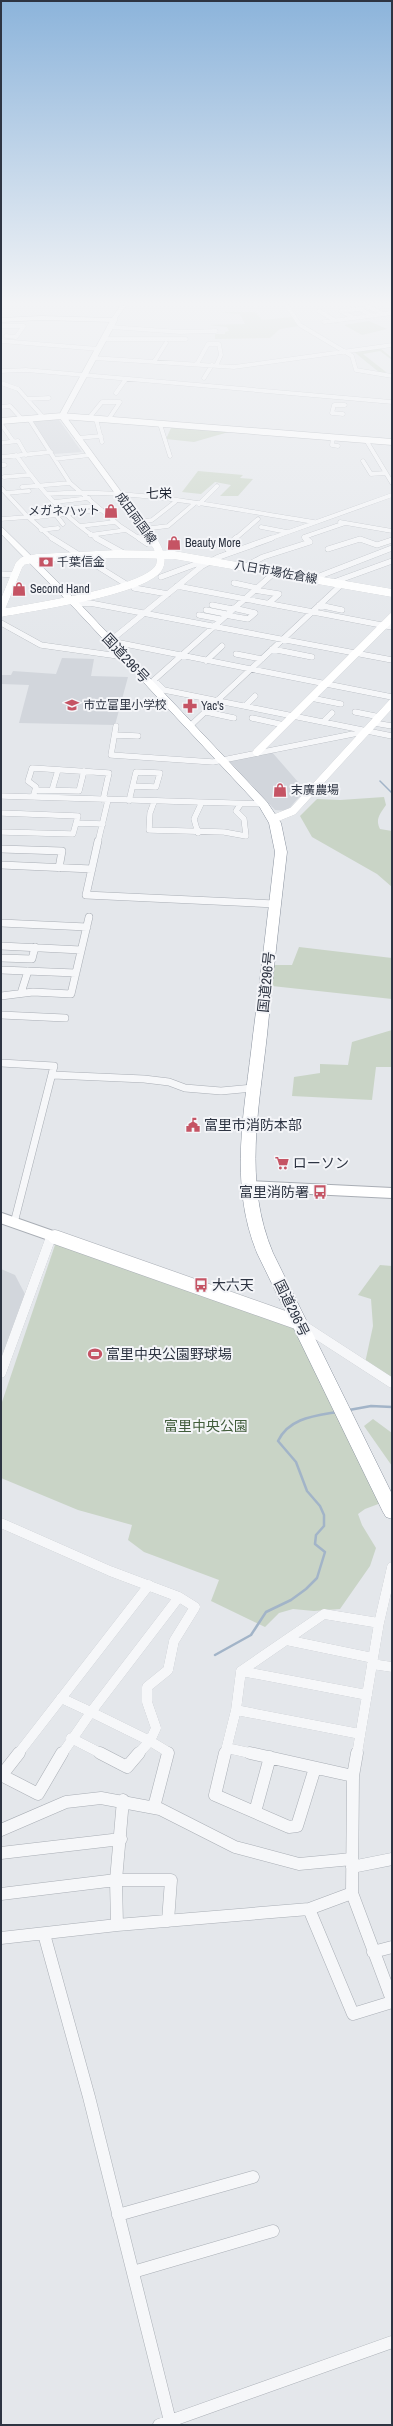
<svg xmlns="http://www.w3.org/2000/svg" width="393" height="2426" font-family="'Archivo Narrow','Noto Sans JP',sans-serif">
<style>
.built{fill:#d2d6dc}
.green{fill:#c9d4c6}
.lines{fill:none;stroke-linecap:round;stroke-linejoin:round}
.stream-far1{stroke:#a2b4c8;stroke-width:1.5}
.stream{stroke:#a2b4c8;stroke-width:2.5}
.street-far4-casing{stroke:#a9aeb5;stroke-width:4.5}
.street-far3-casing{stroke:#a9aeb5;stroke-width:6}
.street-far2-casing{stroke:#a9aeb5;stroke-width:8}
.street-far1-casing{stroke:#a9aeb5;stroke-width:10}
.street-casing{stroke:#a9aeb5;stroke-width:13}
.secondary-far3-casing{stroke:#a9aeb5;stroke-width:7}
.secondary-far2-casing{stroke:#a9aeb5;stroke-width:8}
.secondary-far1-casing{stroke:#a9aeb5;stroke-width:12}
.secondary-casing{stroke:#a9aeb5;stroke-width:15}
.highway-casing{stroke:#8c94a0;stroke-width:1}
.street-far4{stroke:#f6f7f9;stroke-width:4}
.street-far3{stroke:#f6f7f9;stroke-width:5.5}
.street-far2{stroke:#f6f7f9;stroke-width:7}
.street-far1{stroke:#f6f7f9;stroke-width:10}
.street{stroke:#f6f7f9;stroke-width:12}
.secondary-far3{stroke:#fff;stroke-width:6}
.secondary-far2{stroke:#fff;stroke-width:8}
.secondary-far1{stroke:#fff;stroke-width:10}
.secondary{stroke:#fff;stroke-width:14}
.highway{fill:#fff;fill-rule:evenodd}
.labels{text-anchor:middle;dominant-baseline:central;stroke-width:4;stroke-linejoin:round;paint-order:stroke}
.far-poi-label{font-size:12px;fill:#2d3442;stroke:#f4f5f8;text-anchor:start}
.far-street-label{font-size:12px;fill:#2d3442;stroke:#f4f5f8}
.far-quarter-label{font-size:13px;fill:#1f2533;stroke:#f4f5f8}
.street-label{font-size:14px;fill:#2d3442;stroke:#f4f5f8}
.poi-label{font-size:14px;fill:#2d3442;stroke:#f4f5f8;text-anchor:start}
.park-label{font-size:14px;fill:#415d3b;stroke:#f4f5f8}
</style>
<rect width="100%" height="100%" fill="#e4e7eb"/>
<path class="built" d="M31 420H59L82 452 54 454Z
M62 658 94 659 91 676 128 677 115 725 19 723 29 685 1 684V675H11L13 671 56 674Z
M271 751 305 790 287 811 275 810 229 761Z
M1 1269 15 1275 26 1296 1 1365Z"/>
<path class="green" d="M215 312H255L262 320 293 317 299 326 280 329 270 338 215 339V334H225V332L229 331 227 327 208 325 245 324 240 314Z
M369 321 387 329 362 335 344 325Z
M379 347 392 358V360L380 351 363 354 386 372 384 374 380 373 353 351Z
M171 428 232 431 194 442 166 439Z
M198 471 243 475 240 478 253 479 238 496H220L231 485 215 482 201 494 182 492Z
M384 797 386 805C380 814 375 819 380 829L392 831V887L377 874 312 837 300 816 317 799 340 800Z
M299 947 392 958V999L272 986 273 965H292Z
M392 1030V1067H376L372 1100 292 1096 294 1077 320 1073V1064L348 1065 352 1042Z
M56 1242 295 1324 381 1503 365 1509 358 1514 362 1525 376 1548 370 1566 340 1609 314 1611 293 1609 279 1613 265 1627 211 1601 219 1580 144 1552 128 1540 132 1525 78 1510 1 1478V1405Z
M380 1265 392 1266V1377L365 1363 373 1326 371 1299 358 1295Z
M373 1419 392 1433V1466L364 1426Z"/>
<g class="lines">
<path class="stream-far1" d="M380 781 392 793"/>
<path class="stream" d="M349 1410 371 1406 392 1407
M215 1655 251 1635 266 1612 291 1600 306 1589 317 1578 325 1552 315 1544 316 1535 324 1526V1515L320 1506 307 1491 296 1462 278 1441C289 1418 314 1416 337 1412"/>
<defs>
<path id="street-far4" d="M287 306 300 325 352 356 356 370 392 376
M367 306 383 314
M387 306 392 307
M319 311 336 321
M354 318 341 311 360 309 373 316
M324 322 392 313
M1 326H24L16 337 6 336
M111 327 180 332 216 331
M105 339H186
M1 341 99 349
M93 358 234 367 392 345
M154 362 166 343
M197 364 208 344H219L221 355 216 366
M1 371 26 370 392 402
M204 378 212 365
M1 383 18 389 43 417
M116 393 126 379
M27 399 49 398
M1 407 10 406 22 419
M343 414 332 413 334 405H345
M89 418 102 402H120L108 420
M29 419 70 483 120 526 140 539
M96 419 102 442
M1 424 13 441
M160 424 170 456
M333 437 332 445 338 446
M77 438 101 436
M366 440 392 483
M1 443 18 441 26 455
M16 455C38 487 64 518 98 539
M1 457 51 452
M55 459 90 455
M363 461 371 474 386 473
M1 465H5
M4 477 29 475
M22 487 70 483
M1 488 28 517 53 539
M6 493 29 491
M48 494C132 487 230 509 314 522
M55 502 89 498
M199 504 217 486
M62 509 92 506
M56 515 63 524
M29 518 102 510
M1 519 28 517
M139 522 152 520 175 502
M340 522 392 531
M80 526 115 522
M261 527 287 532
M144 529 168 526 194 504
M41 530 58 528
M90 535 126 530
M235 539 258 519
M269 539 392 495
M306 539 304 537 345 523"/>
<path id="street-far3" d="M52 538 126 584
M96 538 125 554
M139 538 148 544H156
M328 549 360 539 377 545 392 540
M230 552 226 547 236 538
M244 567 263 557 310 542 305 538
M275 572 154 680 164 690 392 736
M1 574 15 575
M161 577 204 561
M312 579 392 548
M334 582 392 561
M234 583 257 588
M177 586 392 627
M134 588 168 594
M254 590 279 594 269 603
M76 604 90 603 392 660
M212 605 232 609
M319 605 342 610
M206 610 226 614
M199 615 220 619
M225 615 248 619 255 613 233 608
M1 623 41 645 125 657
M110 641 202 566 219 557 272 538
M110 641 392 697
M272 649 312 657
M236 654 262 659
M206 661 222 646
M311 698 341 704
M245 706 255 696
M206 712 234 718
M355 712 380 717
M252 718 284 725
M323 722 332 713
M374 723 392 726
M116 726 111 755 213 762 363 732
M190 726 342 584
M115 735 138 736
M35 790 79 791 84 771
M52 790 58 770
M1 796 263 804
M33 797 36 787 28 781 32 768 109 773 103 800
M129 801 136 772 160 773 156 787 133 786
M154 802 150 813 149 830 224 832 246 836 244 819 236 811 240 805
M1 813 78 816 73 834 1 832
M76 823 103 824
M198 833 194 819 201 804
M98 842 108 800"/>
<path id="street-far2" d="M98 841 86 895 275 904
M1 849 62 851 59 868
M1 865 92 869
M1 923 87 927
M1 946 81 950
M1 958 32 959 35 947
M1 970 76 973
M21 993 28 971
M1 996 33 992 71 994 89 917
M1 1015 65 1018
M1 1063 54 1066 14 1223
M53 1075 144 1079 169 1082 185 1088 221 1091 253 1088"/>
<path id="street-far1" d="M304 1326 392 1383
M1 1373 51 1237
M1 1523 110 1571 179 1597 195 1607 174 1641 168 1670 147 1687V1702L156 1728 150 1741 91 1712 62 1754
M286 1640 373 1658
M372 1664 392 1667
M241 1671 367 1695
M61 1698 91 1712 179 1597
M236 1710 360 1734
M71 1738 102 1754
M227 1748 254 1754
M18 1754 149 1585
M138 1754 150 1741 168 1752 167 1754
M225 1754 236 1710 241 1671 324 1614 379 1623
M357 1754 379 1623 392 1567"/>
<path id="street" d="M100 1753 127 1767 139 1753
M225 1753 215 1795 289 1827 297 1826 315 1768
M250 1753 353 1776
M357 1753 353 1776 352 1893 392 2000
M1 1775 38 1794 62 1753
M1 1776 19 1753
M154 1807 168 1753
M255 1812 270 1757
M1 1830 66 1802 101 1798 160 1809 235 1847 299 1864 352 1859
M1 1853 121 1839
M352 1867 392 1859
M1 1894 116 1880H171L168 1921
M309 1909 352 1893
M117 1925 309 1909 353 2014 392 2002
M44 1934 89 2097 170 2421
M1 1938 117 1925 116 1880 123 1800
M373 1952 392 1947
M118 2215 253 2177
M133 2272 273 2231
M159 2425 392 2342"/>
<path id="secondary-far3" d="M114 320 62 416 152 539
M1 421 62 416 392 442"/>
<path id="secondary-far2" d="M1 609 19 565 23 561 37 558 116 554 174 555 392 593
M1 613C32 607 140 592 158 569 165 559 157 546 152 538
M257 752 392 617
M273 819 293 811 392 703"/>
<path id="secondary-far1" d="M247 1186 392 1193
M1 1218 58 1238"/>
<path id="secondary" d="M55 1237 299 1323"/>
<path id="highway" d="M120 306H126L114 322 41 320 1 322V318L41 316 112 318Z
M1 526 82 606 267 802 281 823 287 852C280 913 273 974 267 1035 259 1109 243 1182 273 1253L392 1494V1519L386 1517 383 1512 257 1253C228 1182 245 1109 253 1035 261 974 268 913 275 852L269 823 259 806 76 610 1 534Z"/>
</defs>
<use href="#street-far4" class="street-far4-casing"/>
<use href="#street-far3" class="street-far3-casing"/>
<use href="#street-far2" class="street-far2-casing"/>
<use href="#street-far1" class="street-far1-casing"/>
<use href="#street" class="street-casing"/>
<use href="#secondary-far3" class="secondary-far3-casing"/>
<use href="#secondary-far2" class="secondary-far2-casing"/>
<use href="#secondary-far1" class="secondary-far1-casing"/>
<use href="#secondary" class="secondary-casing"/>
<use href="#highway" class="highway-casing"/>
<use href="#street-far4" class="street-far4"/>
<use href="#street-far3" class="street-far3"/>
<use href="#street-far2" class="street-far2"/>
<use href="#street-far1" class="street-far1"/>
<use href="#street" class="street"/>
<use href="#secondary-far3" class="secondary-far3"/>
<use href="#secondary-far2" class="secondary-far2"/>
<use href="#secondary-far1" class="secondary-far1"/>
<use href="#secondary" class="secondary"/>
<use href="#highway" class="highway"/>
</g>
<linearGradient id="sky" x2="0" y2="1"><stop stop-color="#8cb4db"/><stop offset="0.47" stop-color="#f3f4f6"/><stop offset="1" stop-color="#f3f4f6" stop-opacity="0"/></linearGradient>
<rect width="393" height="645" fill="url(#sky)"/>
<defs>
<symbol id="shop-bare" viewBox="-9 -9 18 18"><path d="M-5-2.5h2.3a2.7 3.5 0 0 1 5.4 0H5L5.5 6h-11ZM-1.5-2.5h3a1.5 2.3 0 0 0-3 0Z" fill="#c55464" stroke="#f4f5f8" stroke-width="2.5" paint-order="stroke"/></symbol>
<symbol id="bank-bare" viewBox="-9 -9 18 18"><path d="M-6-4H6V4H-6ZM0-2.3a2.3 2.3 0 1 0 0 4.6a2.3 2.3 0 1 0 0-4.6Z" fill="#c55464" stroke="#f4f5f8" stroke-width="2.5" paint-order="stroke"/></symbol>
<symbol id="school-bare" viewBox="-9 -9 18 18"><path d="M0-5L7-2L0 1L-7-2ZM-4 1L0 2.5L4 1V4Q0 6-4 4Z" fill="#c55464" stroke="#f4f5f8" stroke-width="2.5" paint-order="stroke"/></symbol>
<symbol id="pharmacy-bare" viewBox="-9 -9 18 18"><path d="M-2-6h4v4h4v4h-4v4h-4v-4h-4v-4h4Z" fill="#c55464" stroke="#f4f5f8" stroke-width="2.5" paint-order="stroke"/></symbol>
<symbol id="civic-bare" viewBox="-9 -9 18 18"><path d="M-.6-6.5H3V-4.5H.6V-3L4-1V1h2V6H-6V1h2V-1L-.6-3ZM-1.2 2.5V6h2.4V2.5Z" fill="#c55464" stroke="#f4f5f8" stroke-width="2.5" paint-order="stroke"/></symbol>
<symbol id="supermarket-bare" viewBox="-9 -9 18 18"><path d="M-6-5.5h2.5l.6 2H6L4.5 2H-2.5L-4.4-4H-6ZM-1.5 3.2a1.3 1.3 0 1 0 .1 0ZM3 3.2a1.3 1.3 0 1 0 .1 0Z" fill="#c55464" stroke="#f4f5f8" stroke-width="2.5" paint-order="stroke"/></symbol>
<symbol id="bus-bare" viewBox="-9 -9 18 18"><path d="M-5-6H5V4H4V6H2V4H-2V6H-4V4H-5ZM-3.5-4V0h7V-4ZM-3.5 1.2v1.5H-2V1.2ZM2 1.2v1.5H3.5V1.2Z" fill="#c55464" stroke="#f4f5f8" stroke-width="2.5" paint-order="stroke"/></symbol>
<symbol id="stadium-bare" viewBox="-9 -9 18 18"><path d="M0-5a6.5 5 0 1 0 0 10a6.5 5 0 1 0 0-10ZM-3.5-1.8h7v3.6h-7Z" fill="#c55464" stroke="#f4f5f8" stroke-width="2.5" paint-order="stroke"/></symbol>
</defs>
<g fill-rule="evenodd">
<use href="#shop-bare" x="101" y="501" width="20" height="20"/>
<use href="#shop-bare" x="164" y="533" width="20" height="20"/>
<use href="#bank-bare" x="36" y="552" width="20" height="20"/>
<use href="#shop-bare" x="9" y="579" width="20" height="20"/>
<use href="#school-bare" x="62" y="695" width="20" height="20"/>
<use href="#pharmacy-bare" x="180" y="696" width="20" height="20"/>
<use href="#shop-bare" x="270" y="780" width="20" height="20"/>
<use href="#civic-bare" x="183" y="1115" width="20" height="20"/>
<use href="#supermarket-bare" x="272" y="1153" width="20" height="20"/>
<use href="#bus-bare" x="310" y="1182" width="20" height="20"/>
<use href="#bus-bare" x="191" y="1275" width="20" height="20"/>
<use href="#stadium-bare" x="85" y="1344" width="20" height="20"/>
</g>
<g class="labels">
<g class="far-poi-label">
<text x="100" y="511" text-anchor="end">メガネハット</text>
<text x="185" y="543">Beauty More</text>
<text x="57" y="562">千葉信金</text>
<text x="30" y="589">Second Hand</text>
<text x="83" y="705">市立富里小学校</text>
<text x="201" y="706">Yac's</text>
<text x="291" y="790">末廣農場</text>
</g>
<g class="far-street-label">
<text transform="translate(136 518) rotate(54)">成田両国線</text>
<text transform="translate(276 572) rotate(10)">八日市場佐倉線</text>
</g>
<g class="far-quarter-label">
<text x="159" y="493">七栄</text>
</g>
<g class="street-label">
<text transform="translate(126 658) rotate(47)">国道296号</text>
<text transform="translate(266 982) rotate(-84)">国道296号</text>
<text transform="translate(292 1308) rotate(64)">国道296号</text>
</g>
<g class="poi-label">
<text x="204" y="1125">富里市消防本部</text>
<text x="293" y="1163">ローソン</text>
<text x="309" y="1192" text-anchor="end">富里消防署</text>
<text x="212" y="1285">大六天</text>
<text x="106" y="1354">富里中央公園野球場</text>
</g>
<g class="park-label">
<text x="206" y="1426">富里中央公園</text>
</g>
</g>
<rect width="393" height="2426" fill="none" stroke="#2d3442" stroke-width="4"/>
</svg>
